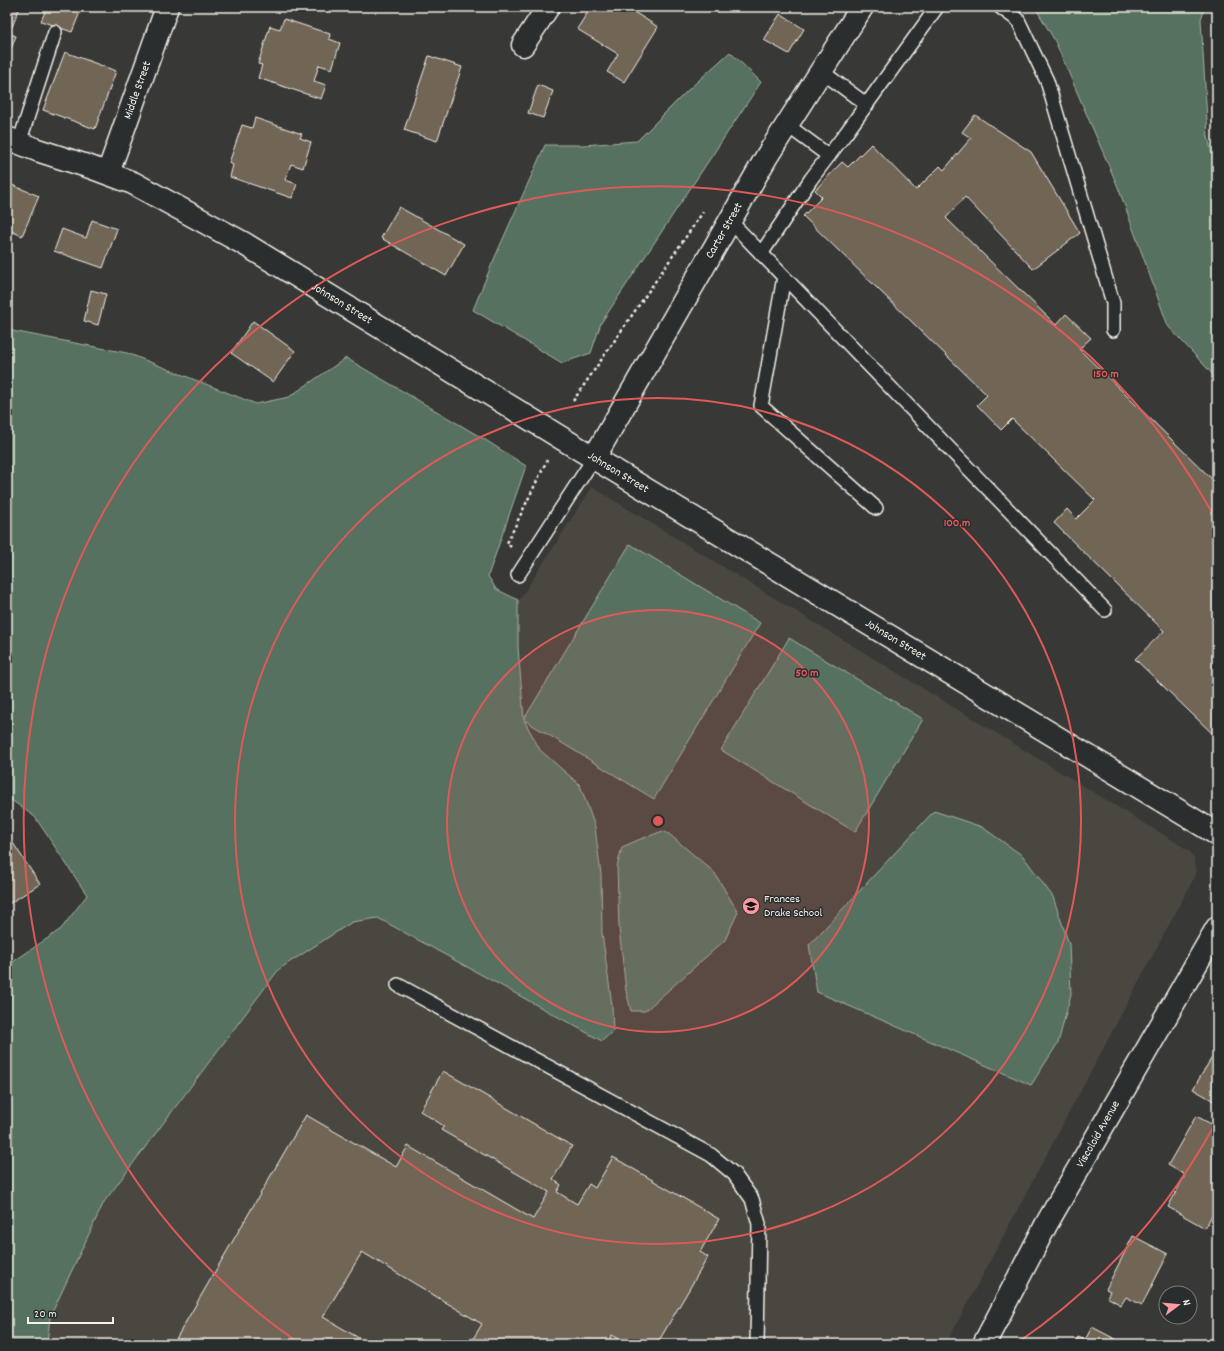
<svg xmlns="http://www.w3.org/2000/svg" width="1224" height="1351" font-family="Dekko,sans-serif">
<style>
.built{fill:#494640}
.green{fill:#567161;stroke:#a5b1a4}
.building{fill:#716657;stroke:#f4f1e8}
.lines{fill:none;stroke-linecap:round;stroke-linejoin:round}
.lane-casing{stroke:#f4f1e8;stroke-width:16}
.street-casing{stroke:#f4f1e8;stroke-width:25}
.secondary-casing{stroke:#f4f1e8;stroke-width:25}
.path{stroke:#f4f1e8;stroke-width:2.5;stroke-dasharray:3 3;stroke-linecap:butt}
.lane{stroke:#2a2d2e;stroke-width:13}
.street{stroke:#2a2d2e;stroke-width:22}
.secondary{stroke:#2a2d2e;stroke-width:22}
.ring{fill:none;stroke:#de5a58;stroke-width:2}
.labels{text-anchor:middle;dominant-baseline:central;stroke-width:3;stroke-linejoin:round;paint-order:stroke}
.street-label{font-size:12px;fill:#f4f1e8;stroke:#2a2d2e}
.poi-label{font-size:12px;fill:#f4f1e8;stroke:#2a2d2e;text-anchor:start}
.centre{fill:#de5a58;stroke:#2a2d2e;stroke-width:2}
.ring-label{font-size:12px;text-anchor:middle;font-weight:bold;fill:#de5a58;stroke:#2a2d2e;stroke-width:3;stroke-linejoin:round;paint-order:stroke}
</style>
<rect width="100%" height="100%" fill="#383836"/>
<filter id="ink" filterUnits="userSpaceOnUse"><feTurbulence type="fractalNoise" baseFrequency=".025" numOctaves="2"/><feDisplacementMap in="SourceGraphic" scale="8" xChannelSelector="R" yChannelSelector="G"/><feConvolveMatrix kernelMatrix="1 2 1 2 8 2 1 2 1" color-interpolation-filters="sRGB"/></filter>
<g filter="url(#ink)">
<path class="built" d="M592 487 1182 846 1189 851 1194 859 1196 869 1194 878 946 1344H7L124 1097 284 966Z"/>
<path class="green" d="M1035 7H1205L1201 19 1208 137 1217 176V379L1168 326 1118 187 1055 41Z
M730 52 761 82 601 323 591 353 562 363 473 310C495 254 521 200 545 145H583L637 141 688 90Z
M7 330 127 353 256 404 289 397 346 358 484 439 526 466 488 576 496 589 518 600V647L524 719 630 544 760 623 654 799 524 720 540 750 580 785 595 827 601 875 602 933 612 1005 613 1031 602 1041 378 918 352 922 279 969 104 1202 50 1317 47 1344H7V966L61 929 87 895 35 817 7 797Z
M789 638 923 719 855 832 721 750Z
M934 811 982 827 1023 856 1053 897 1069 944 1071 994 1058 1043 1031 1085 817 992 809 945Z
M663 831 669 834 714 872 738 912 725 940 645 1011H631L626 991 619 928 617 867 622 847 638 840Z"/>
<path class="building" d="M7 7H20L12 27 7 25Z
M47 7H82L72 32 41 21Z
M591 7H626L658 27 624 82 607 72 618 54 577 29Z
M780 14 804 29 789 54 764 40Z
M284 19 330 34 329 39 340 43 332 69 319 65 314 81 326 85 321 99 258 78 262 65 258 64 270 26 280 29Z
M7 33 16 36 7 59Z
M65 52 116 71 95 129 43 110Z
M429 56 462 67 437 141 404 130Z
M538 85 553 91 543 118 528 113Z
M975 115 1031 152 1080 233 1033 269 965 197 946 218 1056 325 1066 314 1091 338 1079 349 1217 484V738L1135 659 1164 631 1054 523 1067 509 1076 519 1095 500 1012 419 1001 430 977 405 987 395 803 216 822 197 815 190 842 162 848 167 871 144 916 190 940 166 944 170 971 138 962 132Z
M255 118 302 134 300 138 311 142 303 168 291 164 285 180 297 184 292 198 230 177 233 165 229 163 242 125 252 128Z
M7 183 39 196 22 236 7 229Z
M399 207 464 244 446 276 381 238Z
M92 220 117 229 103 268 54 251 62 229 86 238Z
M91 290 106 294 98 325 84 321Z
M253 321 295 351 273 382 231 353Z
M7 834 40 884 7 905Z
M1217 1049V1103L1193 1089Z
M443 1071 572 1146 553 1179 561 1185 557 1192 577 1204 589 1184 595 1188 613 1157 719 1219 700 1252 708 1257 657 1344H628L612 1335 607 1344H470L482 1324 362 1252 323 1317 369 1344H173L306 1115 396 1167 408 1146 533 1219 549 1192 441 1130 444 1126 420 1111Z
M1196 1116 1217 1127V1159L1215 1162 1217 1163V1206L1205 1228 1168 1207 1185 1175 1168 1165Z
M1133 1236 1168 1254 1142 1305 1126 1297 1121 1305 1107 1297 1110 1291 1106 1289Z
M1092 1327 1119 1341 1118 1344H1075L1078 1337 1085 1340Z"/>
<g class="lines">
<defs>
<path id="lane" d="M1000 7 1018 20 1047 81 1113 303V330
M821 71 867 105
M787 125 829 156
M19 143 55 32
M730 221 1105 610
M761 254 811 179 846 133 937 7
M784 277 761 406 876 508
M518 575 594 458
M398 985 711 1155 734 1174 752 1199 759 1224 757 1344"/>
<g id="street">
<path d="M523 45 548 7"/>
<path id="s1" d="M7 138 37 150 90 167 133 183 243 243 594 458 1217 834"/>
<path id="s2" d="M108 173 167 7"/>
<path id="s3" d="M594 458 767 156 862 7"/>
</g>
<g id="secondary">
<path id="s4" d="M984 1344 1047 1223 1217 928"/>
</g>
</defs>
<use href="#lane" class="lane-casing"/>
<use href="#street" class="street-casing"/>
<use href="#secondary" class="secondary-casing"/>
<path class="path" d="M573 401 703 212
M511 547 507 543 547 460"/>
<use href="#lane" class="lane"/>
<use href="#street" class="street"/>
<use href="#secondary" class="secondary"/>
</g>
</g>
<circle cx="658" cy="821" r="211" fill="#de5a58" fill-opacity=".12"/>
<g class="ring">
<circle cx="658" cy="821" r="211"/>
<circle cx="658" cy="821" r="423"/>
<path d="M1215 1124A634 634 0 0 1 1017 1343M299 1343A634 634 0 1 1 1215 518"/>
</g>
<defs>
<symbol id="school-disc" viewBox="-11 -11 22 22"><circle r="9.5" fill="#ff9aa2" stroke="#2a2d2e"/><path d="M0-5L7-2L0 1L-7-2ZM-4 1L0 2.5L4 1V4Q0 6-4 4Z" fill="#111"/></symbol>
</defs>
<g fill-rule="evenodd">
<use href="#school-disc" x="741" y="896" width="20" height="20"/>
</g>
<g class="labels">
<g class="street-label">
<text stroke="none"><textPath href="#s2" startOffset="88">Middle Street</textPath></text>
<text stroke="none"><textPath href="#s3" startOffset="262">Carter Street</textPath></text>
<text stroke="none"><textPath href="#s1" startOffset="375">Johnson Street</textPath></text>
<text stroke="none"><textPath href="#s1" startOffset="699">Johnson Street</textPath></text>
<text stroke="none"><textPath href="#s1" startOffset="1023">Johnson Street</textPath></text>
<text stroke="none"><textPath href="#s4" startOffset="239">Viscoloid Avenue</textPath></text>
</g>
<g class="poi-label">
<text x="764" y="899">Frances<tspan x="764" dy="14">Drake School</tspan></text>
</g>
</g>
<circle cx="658" cy="821" r="6" class="centre"/>
<g class="ring-label">
<text x="1106" y="377">150 m</text>
<text x="957" y="526">100 m</text>
<text x="807" y="676">50 m</text>
</g>
<rect width="1224" height="1351" fill="none" stroke="#2a2d2e" stroke-width="24"/>
<rect x="12" y="12" width="1200" height="1327" fill="none" stroke="#f4f1e8" stroke-width="1.5" filter="url(#ink)"/>
<g transform="translate(1178 1305) rotate(74)"><circle r="19" fill="#2a2d2e" stroke="#7b7b78"/>
<path d="M0-3L7 15L0 10L-7 15Z" fill="#ff9aa2"/>
<text y="-6" font-size="11" font-weight="bold" text-anchor="middle" fill="#f4f1e8">N</text>
</g>
<path d="M28 1317v6h85v-6" fill="none" stroke="#f4f1e8" stroke-width="2"/>
<text x="34" y="1317" font-size="12" fill="#f4f1e8" stroke="#2a2d2e" stroke-width="3" paint-order="stroke">20 m</text>
</svg>
